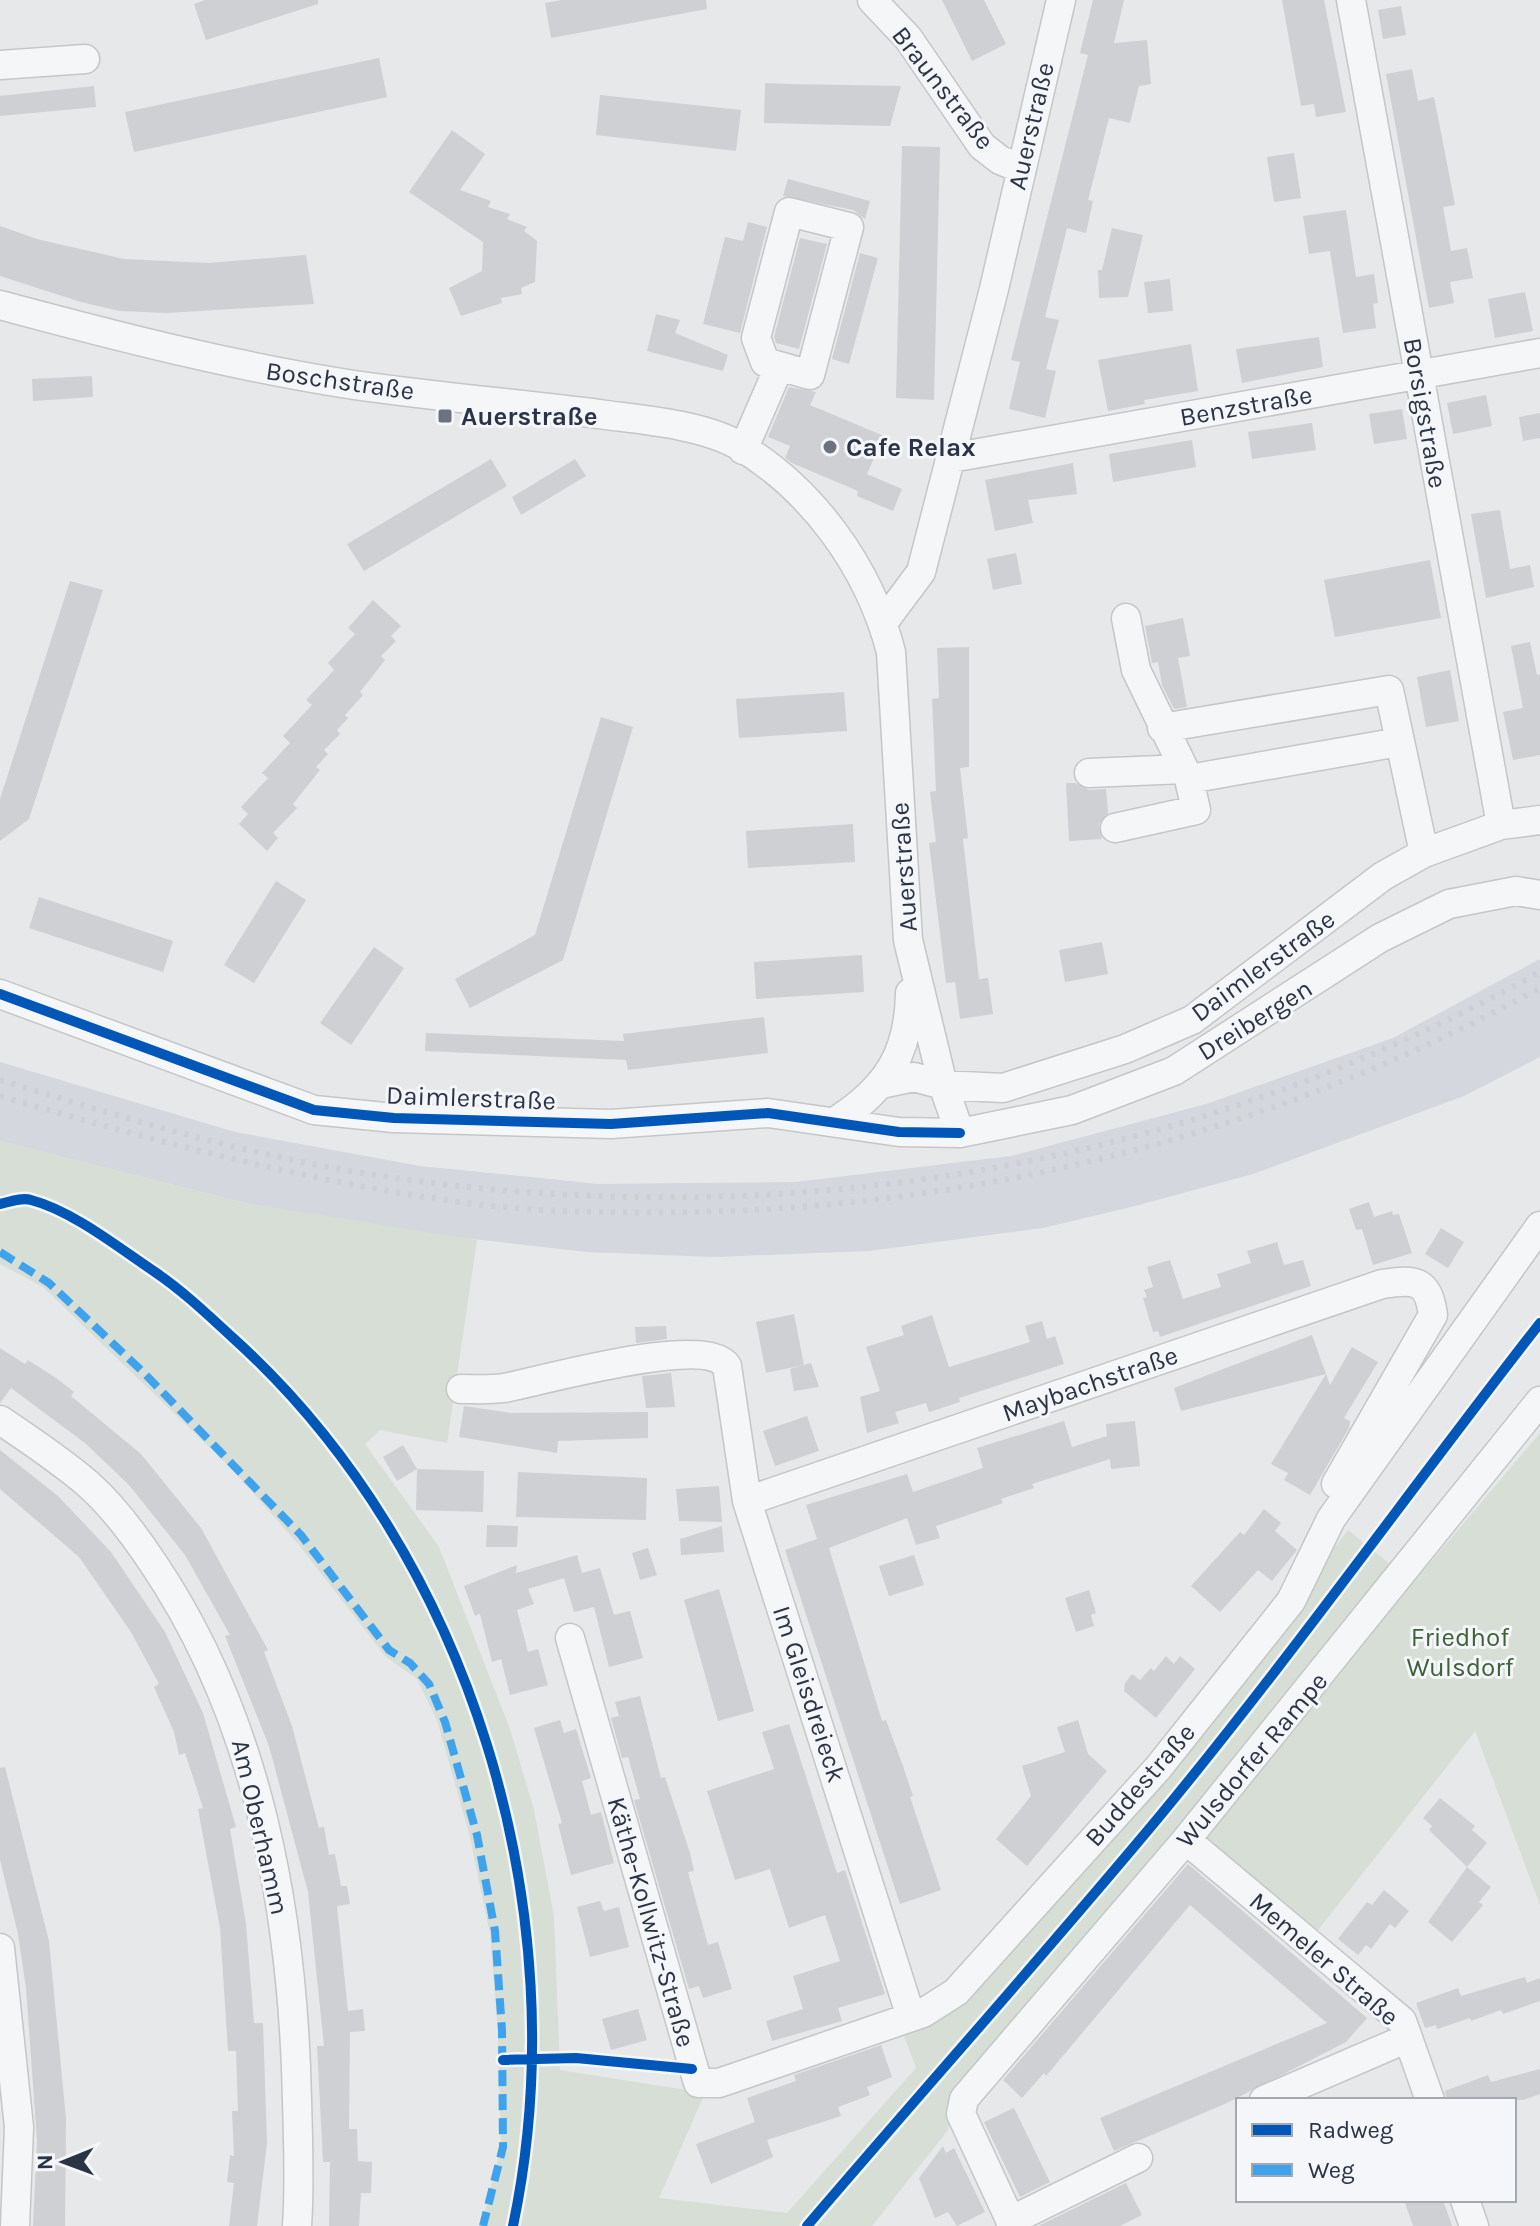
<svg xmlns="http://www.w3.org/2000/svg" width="1540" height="2226" font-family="Karla,sans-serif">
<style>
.built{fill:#d4d7dd}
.green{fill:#d6ded6}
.building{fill:#ced0d3}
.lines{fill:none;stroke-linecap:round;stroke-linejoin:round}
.minor-casing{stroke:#c4c6c8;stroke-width:31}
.minor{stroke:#f5f6f7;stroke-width:28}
.rail{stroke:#cecfd2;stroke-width:6;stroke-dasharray:4 8;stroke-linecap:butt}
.quiet{stroke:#3ea3ec;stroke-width:8;stroke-dasharray:16 8;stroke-linecap:butt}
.cycleway-casing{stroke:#f4f6f9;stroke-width:15}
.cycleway{stroke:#0057b8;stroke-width:10}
.poi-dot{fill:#6c737f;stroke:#f4f6f9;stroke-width:3}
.labels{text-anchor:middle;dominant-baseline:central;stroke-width:6;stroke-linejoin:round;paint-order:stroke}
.street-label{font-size:26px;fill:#2b3445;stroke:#f4f6f9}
.poi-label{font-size:26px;font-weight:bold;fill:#2b3445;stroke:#f4f6f9;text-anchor:start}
.park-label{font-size:26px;fill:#3f6138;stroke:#f4f6f9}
</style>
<rect width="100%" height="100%" fill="#e6e8ea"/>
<path class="built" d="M1540 959V1057L1464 1096 1253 1174 1139 1205 1043 1228 869 1251 714 1257 587 1252 412 1232 245 1203 0 1141V1062L235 1132 420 1166 599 1184 796 1182 1011 1156 1206 1104 1393 1038Z"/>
<path class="green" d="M0 1141 245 1203 477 1240 447 1443 380 1430 365 1444 439 1547 510 1729 534 1810 554 1917 560 2070 705 2093 659 2198 787 2213 916 2068 904 2036 960 2008 1165 1769 1348 1530 1413 1583 1540 1433V1905L1475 1731 1314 1935 1185 1829 949 2097V2129L872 2226H481L501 2147 498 2033 490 1934 469 1833 437 1720 417 1679 386 1657 299 1545 231 1468 43 1287 0 1264Z"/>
<path class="building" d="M205 0H318V4L206 40 194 4Z
M562 0H706L707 9 551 38 545 3Z
M942 0H984L1006 44 972 61Z
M1093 0H1124L1114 43 1147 40 1151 84 1139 86 1130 123 1109 118 1088 200 1093 201 1086 233 1067 228 1045 317 1059 320 1046 369 1056 371 1045 418 1009 409 1020 362 1011 360 1088 55 1080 53Z
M1282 0H1324L1346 112 1316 117 1314 104 1301 106Z
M1401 6 1406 35 1383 39 1378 10Z
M379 58 387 97 134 152 125 112Z
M1412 69 1418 101 1434 97 1438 117 1455 205 1443 207 1451 251 1467 248 1473 278 1450 282 1454 303 1429 308 1386 74Z
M765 83 789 84 901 86 890 126 764 123Z
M94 86 96 107 0 116V96Z
M600 95 741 110 736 151 596 135Z
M452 130 485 154 460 190 491 201 488 207 510 214 507 219 527 227 524 231 537 241 535 282 521 288 522 294 501 298 502 303 461 316 449 288 482 271 483 242 409 192Z
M902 146 940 147 934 400 896 398Z
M1294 153 1301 198 1274 202 1267 157Z
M788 179 870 201 865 219 853 210 783 196Z
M1346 210 1356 277 1374 274 1378 303 1373 304 1376 328 1343 333 1330 251 1309 254 1303 216Z
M748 222 767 227 740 333 703 324 725 237 743 241Z
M0 226 37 239 124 259 209 263 306 255 314 304 167 313 120 311 81 302 0 276Z
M1112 228 1143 235 1128 297 1099 298 1098 270H1102Z
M800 238 827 244 799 349 776 343 774 337Z
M860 253 878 258 849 364 832 359Z
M1170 279 1173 311 1148 313 1144 282Z
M1525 292 1533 331 1495 338 1488 299Z
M656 314 680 320 675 333 728 355 723 371 647 351Z
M1319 337 1323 367 1242 383 1236 349Z
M1191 344 1198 391 1144 400 1145 404 1108 411 1098 360Z
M92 376 93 397 33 401 32 379Z
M789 387 816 392 810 405 884 436 867 474 902 489 893 511 857 496 858 491 792 463 785 458 790 446 768 437Z
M1486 395 1492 426 1453 434 1447 403Z
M1402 409 1407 439 1374 444 1369 414Z
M1540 413V438L1523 441 1519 417Z
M1312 423 1316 450 1252 459 1248 432Z
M1192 440 1196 467 1113 482 1109 454Z
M491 459 507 486 364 571 347 544Z
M575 459 586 476 521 515 512 497Z
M1073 463 1077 494 1028 500 1033 523 995 531 985 480Z
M1500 510 1510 569 1530 565 1534 587 1486 598 1471 514Z
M1016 553 1022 584 993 590 987 559Z
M1430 560 1441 618 1335 637 1324 580Z
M70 581 103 590 29 819 0 841V799Z
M373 600 401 626 391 636 396 641 381 656 385 660 360 692 363 695 345 715 348 718 337 730 340 734 324 750 328 754 316 767 320 770 293 804 297 808 273 833 278 838 267 851 239 824 248 814 241 807 268 778 262 773 290 743 283 736 312 705 306 700 334 670 328 663 355 634 348 628Z
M1183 618 1190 656 1178 658 1187 707 1174 709 1162 685 1158 662 1152 663 1145 626Z
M1530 642 1537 675 1540 674V755L1513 760 1503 712 1523 708 1511 646Z
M969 647V767L960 768 968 838 963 839 979 979 988 978 993 1014 960 1019 955 982 946 983 929 843 936 842 930 792 936 791 932 699 939 698 937 648Z
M1450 670 1459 721 1426 727 1417 677Z
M844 692 847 731 739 738 736 699Z
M601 717 633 727 563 960 470 1008 455 979 535 935Z
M1066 783H1075L1089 790 1106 789 1108 813 1099 824 1102 839 1069 841Z
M853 824 855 862 748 868 746 831Z
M276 881 306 900 254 983 224 965Z
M39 897 173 941 163 972 29 928Z
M1102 942 1108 974 1065 982 1059 950Z
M374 947 404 968 351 1045 320 1023Z
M862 955 864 992 756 999 754 962Z
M764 1017 768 1053 628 1070 626 1060 425 1051 426 1033 624 1041 623 1034Z
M1369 1202 1374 1217 1392 1211 1393 1215 1399 1214 1412 1253 1373 1265 1362 1229 1356 1230 1349 1209Z
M1441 1228 1464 1242 1448 1268 1425 1254Z
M1277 1242 1284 1265 1303 1260 1311 1286 1160 1337 1158 1331 1153 1332 1143 1298 1147 1297 1144 1290 1153 1287 1147 1267 1170 1260 1183 1299 1221 1287 1217 1274 1251 1263 1247 1251Z
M794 1314 804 1365 766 1373 756 1322Z
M932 1315 949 1367 1030 1342 1025 1326 1042 1321 1047 1339 1055 1336 1064 1364 959 1398 960 1402 929 1412 926 1403 895 1412 899 1423 867 1433 860 1397 880 1391 866 1347 904 1335 901 1326Z
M666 1326 667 1339 636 1343 635 1327Z
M1312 1335 1326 1374 1181 1411 1174 1388Z
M1352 1347 1378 1362 1344 1418 1350 1421 1349 1428 1310 1495 1284 1480 1288 1473 1271 1464 1326 1374 1330 1385Z
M0 1348 25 1364 28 1360 56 1378 74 1392 71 1396 141 1454 201 1528 268 1650 264 1652 292 1726 319 1828 324 1827 329 1855 335 1854 341 1886H347L350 1904 337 1906 348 2011 363 2009 365 2031 350 2032 349 2129H357L358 2161 372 2162 371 2193H361L359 2226H329L330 2162H323L317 2046H324L308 1892 269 1746 225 1636 230 1635 185 1555 129 1485 85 1443 11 1388 0 1403Z
M811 1363 819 1387 794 1391 790 1369Z
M671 1373 675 1407 646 1408 642 1376Z
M464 1406 512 1413 648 1412V1438L558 1441 557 1453 459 1437Z
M807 1416 819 1451 775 1466 763 1431Z
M1064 1421 1072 1447 1107 1436 1106 1424 1135 1421 1140 1466 1111 1469 1110 1459 1032 1484 1034 1488 1001 1499 1003 1503 936 1526 940 1538 916 1545 907 1518 829 1548 882 1721 886 1720 903 1766 913 1796 910 1797 941 1890 900 1904 785 1550 817 1539 806 1505 907 1474 913 1492 983 1468 977 1448Z
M403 1445 417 1469 397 1481 383 1457Z
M0 1450 58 1496 111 1552 165 1632 203 1713 236 1827 230 1829 246 1924 254 2023H263L267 2143 257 2226H229L234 2183 227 2182 230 2155 234 2156 232 2111H238L236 2051H228L220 1928 198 1809 203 1808 194 1780 185 1753 179 1755 174 1732 154 1687 159 1684 131 1632 79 1557 0 1489Z
M417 1469 484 1471 483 1512 416 1510Z
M518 1472 647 1478 646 1520 516 1517Z
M719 1486 722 1522 679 1521 676 1489Z
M1264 1509 1281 1523 1275 1531 1297 1550 1272 1581 1258 1570 1220 1612 1191 1586 1240 1532 1244 1535Z
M487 1525 518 1526 517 1547H486Z
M722 1526 724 1552 681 1555 680 1539Z
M648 1548 657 1575 640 1580 632 1553Z
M577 1555 582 1573 600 1568 614 1615 630 1611 643 1658 609 1667 594 1607 574 1612 564 1578 528 1589 534 1604 517 1610 528 1652 538 1649 548 1685 510 1695 501 1659 492 1662 480 1614 475 1616 464 1586 517 1565 516 1573Z
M914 1555 924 1585 889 1596 879 1566Z
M719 1589 754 1711 718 1721 684 1600Z
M1089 1590 1096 1613 1091 1615 1094 1626 1076 1632 1065 1598Z
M1166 1656 1174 1664 1180 1656 1195 1669 1156 1718 1124 1691 1125 1683 1132 1674 1140 1680 1151 1668 1154 1671Z
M640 1696 661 1778 665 1777 690 1853 694 1871 688 1872 708 1945 718 1942 732 1989 703 1998 699 1986 689 1989 634 1800 640 1799 628 1757 622 1758 611 1718 619 1716 615 1702Z
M560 1720 564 1733 576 1729 591 1778 582 1781 591 1815 601 1812 614 1863 571 1875 558 1824 562 1823 534 1728Z
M1078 1720 1088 1754 1107 1771 1027 1866 996 1839 1031 1796 1022 1766 1065 1752 1057 1727Z
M789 1724 837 1873 845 1870 885 1994 838 2008 842 2021 772 2041 766 2021 803 2009 793 1976 840 1961 825 1915 789 1928 770 1869 735 1880 707 1791 774 1769 762 1732Z
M5 1767 49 1941 66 2119 65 2226H33L37 2141 26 1988 18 1934 0 1860V1768Z
M1440 1798 1475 1826 1472 1830 1487 1843 1467 1867 1429 1830 1432 1826 1423 1818Z
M1188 1864 1367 2018 1346 2042 1227 2103 1114 2151 1100 2118 1327 2023 1190 1905 1046 2076 1044 2073 1022 2098 1003 2080Z
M1467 1867 1491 1887 1479 1902 1483 1905 1452 1942 1428 1922Z
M1384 1890 1409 1911 1395 1928 1390 1924 1371 1949 1366 1945 1358 1955 1338 1939 1367 1902 1372 1905Z
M600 1901 604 1911 619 1907 629 1947 590 1957 577 1907Z
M1525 1977 1527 1983 1540 1978V2001L1503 2014 1501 2010 1471 2021 1470 2018 1437 2029 1436 2025 1425 2028 1416 2003 1458 1988 1461 1996Z
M638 2009 647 2040 611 2050 602 2019Z
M881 2045 892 2077 867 2087 870 2095 838 2107 841 2116 767 2140 773 2157 711 2184 696 2144 755 2122 747 2098 796 2081 794 2075Z
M1540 2069V2094L1523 2100H1447L1445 2091 1488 2075 1491 2082Z
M1014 2108 1050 2182 1020 2197 984 2122Z
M943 2146 946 2153 954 2148 985 2212 957 2226 948 2212 935 2218 919 2178Z
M1126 2183 1142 2215 1120 2226H1038Z
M1404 2200H1443L1452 2226H1413Z"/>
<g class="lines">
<defs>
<path id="minor" d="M872 0 908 38 982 146 1000 160 1020 168
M1351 0 1501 825
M0 65 85 59
M789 212 849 227 810 375 765 362 756 338Z
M0 305C119 337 232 366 354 385 438 397 522 404 606 415 645 420 701 425 736 444 812 488 869 567 891 652L908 940 943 1085 960 1133
M743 450 779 367
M951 458 1540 353
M1126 618 1136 670 1189 779 1399 742
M883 623 921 572 994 289 1061 0
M1162 728 1389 690 1424 853
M1089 773 1184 769
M1115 828 1196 810 1189 779
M0 994 314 1110 394 1118 611 1124 768 1113 899 1132 960 1133 1072 1110 1174 1071 1380 938 1449 904 1516 891 1540 895
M881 1084 914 1077 943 1085 1003 1088 1125 1049 1192 1020 1383 876 1424 853 1501 825 1540 820
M836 1121C887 1088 909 1054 910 993
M461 1389C475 1389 490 1390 504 1388 543 1381 703 1334 727 1366L747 1501 911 2017
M0 1420C30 1440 61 1461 88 1484 113 1506 135 1536 153 1563 259 1720 293 1913 297 2099 298 2142 300 2184 297 2226
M747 1501 1382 1284C1415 1279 1428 1279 1433 1315L1336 1484
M570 1638 698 2083H719L923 2013 956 1992 1158 1768 1291 1601 1331 1519 1540 1226
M1186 1840 1402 2021 1430 2100
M0 1948 19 2127 15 2226
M1264 2100 1408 2038
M1465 2200 1474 2226
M1010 2221 1138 2158
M1013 2226 961 2114 964 2099 1186 1840 1540 1401"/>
</defs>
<use href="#minor" class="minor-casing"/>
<use href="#minor" class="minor"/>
<path class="rail" d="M0 1080C127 1119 256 1158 388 1177 789 1235 1185 1169 1540 972
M0 1096C157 1142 312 1183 475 1204 549 1213 624 1213 699 1212 993 1205 1281 1130 1540 988"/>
<path class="quiet" d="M0 1252 49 1283 142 1371 301 1535 389 1650 410 1663 429 1684 445 1722 477 1835 495 1931 502 2030 503 2147 483 2226"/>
<defs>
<path id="cycleway" d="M0 994 314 1110 394 1118 611 1124 768 1113 899 1132 960 1133
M0 1204C9 1202 22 1197 31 1200 73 1211 119 1248 155 1272 183 1291 207 1314 232 1337 471 1552 579 1913 513 2226
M503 2060 576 2058 692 2069
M807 2226C924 2089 1044 1955 1159 1817 1292 1656 1412 1487 1540 1323"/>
</defs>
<use href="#cycleway" class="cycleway-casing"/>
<use href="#cycleway" class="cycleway"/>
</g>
<g class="poi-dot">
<rect x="437" y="408" width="16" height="16" rx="4"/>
<circle cx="830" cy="447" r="8"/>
</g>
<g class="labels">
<g class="street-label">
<text transform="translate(943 88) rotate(52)">Braunstraße</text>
<text transform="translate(1031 126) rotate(-77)">Auerstraße</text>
<text transform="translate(340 381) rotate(8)">Boschstraße</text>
<text transform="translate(1246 406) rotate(-10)">Benzstraße</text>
<text transform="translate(1425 413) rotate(80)">Borsigstraße</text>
<text transform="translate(904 867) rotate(-94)">Auerstraße</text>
<text transform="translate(1263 966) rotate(-36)">Daimlerstraße</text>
<text transform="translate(1255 1020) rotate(-32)">Dreibergen</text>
<text transform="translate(471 1098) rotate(2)">Daimlerstraße</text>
<text transform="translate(1090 1384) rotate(-19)">Maybachstraße</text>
<text transform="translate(809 1694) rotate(72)">Im Gleisdreieck</text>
<text transform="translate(1252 1760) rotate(-50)">Wulsdorfer Rampe</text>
<text transform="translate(1140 1785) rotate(-49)">Buddestraße</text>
<text transform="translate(260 1827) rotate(77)">Am Oberhamm</text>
<text transform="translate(651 1922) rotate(74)">Käthe-Kollwitz-Straße</text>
<text transform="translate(1324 1959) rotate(41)">Memeler Straße</text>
</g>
<g class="poi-label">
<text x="461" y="416">Auerstraße</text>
<text x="846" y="447">Cafe Relax</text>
</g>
<g class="park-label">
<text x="1460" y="1637">Friedhof<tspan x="1460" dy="30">Wulsdorf</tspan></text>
</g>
</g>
<rect x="1236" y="2098" width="280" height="104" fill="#f4f6f9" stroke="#a4a8b1" stroke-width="2"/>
<rect x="1252" y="2124" width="40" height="12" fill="#0057b8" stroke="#a4a8b1" stroke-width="2"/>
<text x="1308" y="2138" font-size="24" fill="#2b3445">Radweg</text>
<rect x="1252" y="2164" width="40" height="12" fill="#3ea3ec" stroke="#a4a8b1" stroke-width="2"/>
<text x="1308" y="2178" font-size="24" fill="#2b3445">Weg</text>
<g transform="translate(64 2162) rotate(269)" stroke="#f4f6f9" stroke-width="6" paint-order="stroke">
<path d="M0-6L14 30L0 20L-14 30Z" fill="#2b3445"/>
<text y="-12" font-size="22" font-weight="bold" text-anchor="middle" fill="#2b3445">N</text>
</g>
</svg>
